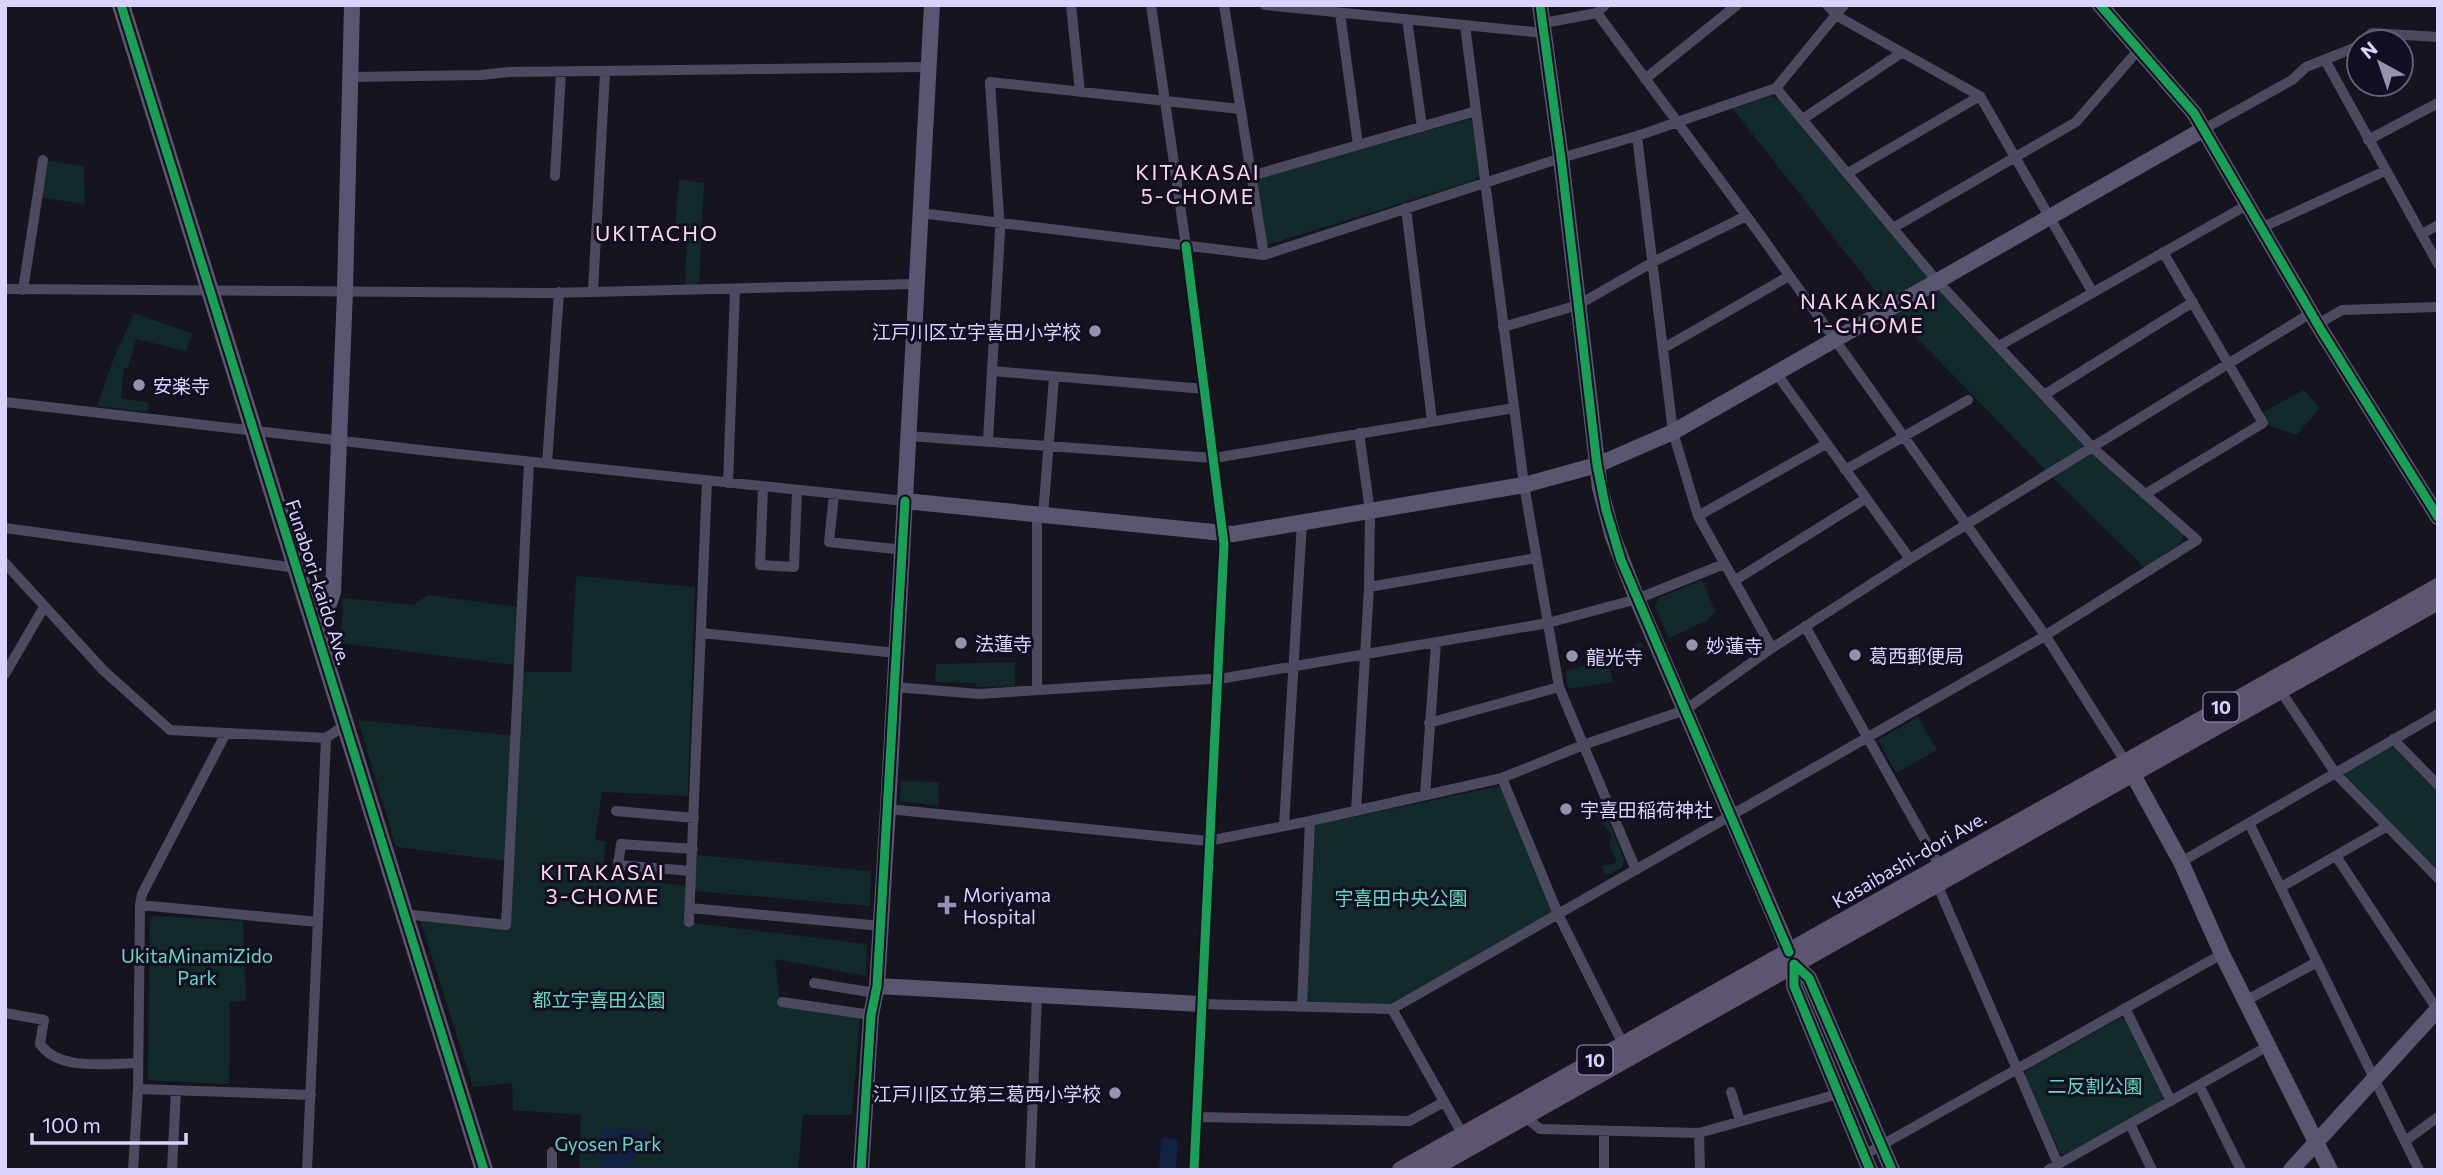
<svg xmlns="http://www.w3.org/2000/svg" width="2443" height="1175" font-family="Commissioner,'Noto Sans JP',sans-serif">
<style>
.green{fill:#132a2b}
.water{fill:#112242}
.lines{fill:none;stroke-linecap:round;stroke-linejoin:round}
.street{stroke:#4b4a5f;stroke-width:10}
.secondary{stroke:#585671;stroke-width:16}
.primary{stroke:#5f5470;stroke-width:18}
.cycleway-casing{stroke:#130f23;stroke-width:13}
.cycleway{stroke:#1a9f57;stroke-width:9}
.poi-dot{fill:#9591af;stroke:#130f23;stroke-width:2.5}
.labels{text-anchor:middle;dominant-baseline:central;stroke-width:6;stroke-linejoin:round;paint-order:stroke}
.shield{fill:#130f23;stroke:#9e99bc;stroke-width:2}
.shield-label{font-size:18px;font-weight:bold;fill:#d9d4fd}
.poi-label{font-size:19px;fill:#d9d4fd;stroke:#130f23;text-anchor:start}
.street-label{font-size:19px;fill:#d9d4fd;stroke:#130f23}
.park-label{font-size:19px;fill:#63dabf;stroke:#130f23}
.neighbourhood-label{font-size:21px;letter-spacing:2px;fill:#fdd5ee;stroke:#130f23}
</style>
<rect width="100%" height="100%" fill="#16141e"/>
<path class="green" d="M1770 96 1781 100 1937 289 2087 448 2183 533 2181 543 2145 568 2052 477 1892 312 1733 109Z
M1469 119 1472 121 1479 175 1473 181 1267 245 1257 182 1261 178Z
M43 160 84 166 85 204 36 197Z
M679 179 704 183 699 283 685 286 687 228 675 227Z
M134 313 193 334 186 351 136 339 128 368H124L121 398 149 403 147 412 97 406 114 358Z
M2304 390 2320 408 2297 435 2268 425 2262 413Z
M576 576 695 587 688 793 690 796 602 792 595 840 606 842 602 875 694 887 697 855 871 871 870 906 694 891 685 922 867 944 866 976 775 959 780 1004 860 1016 852 1115H803L798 1170H579L581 1115 513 1110 512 1083 473 1087 420 919 509 927 513 862 396 847 358 720 519 736 523 672H571Z
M1702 580 1715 611 1708 620 1669 638 1655 607 1658 598Z
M428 595 517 607 514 665 341 643 343 598 413 605Z
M1641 643 1647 658 1610 668 1613 682 1569 689 1565 671 1591 664V660L1608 656V652Z
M1015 662V686L976 687 975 683 935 682 936 664Z
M1918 717 1937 750 1896 773 1878 740Z
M2388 747 2394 748 2438 792V871L2345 779 2346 772Z
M901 781 939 782 938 806 900 801Z
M1500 786 1553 912 1390 1004 1307 1003 1315 825Z
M1597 799 1600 800 1624 860 1622 867 1607 875 1604 873 1602 866 1615 863 1616 859 1609 844 1612 836 1592 810 1591 803Z
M154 916 243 921 246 1001 230 1002 229 1083 226 1084 148 1080 150 918Z
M2120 1018 2126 1019 2163 1096 2162 1101 2064 1155 2060 1153 2024 1076 2026 1071Z"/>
<path class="water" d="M601 1128 648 1130 647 1153 634 1152V1165L626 1164 625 1170H600Z
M1161 1138 1178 1139 1176 1170H1159Z"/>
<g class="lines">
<path class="street" d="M1071 5 1080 92
M1151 5 1186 246 1224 544 1194 1170
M1224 5 1264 255
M1265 5 1544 33
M1827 5 1837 16 1980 96 2093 293
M1340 13 1358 145
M1597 13 1759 233 2045 635 2125 761
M1407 19 1422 127
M1544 23 1597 13 1605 5
M1465 25 1524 485 1559 687 1636 870
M2361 42 2372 33 2438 37
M2325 60 2438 264
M351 77 481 75 508 72 928 67
M1645 79 1737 5
M1803 119 1901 53
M2204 129 2292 80 2306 67 2354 48 2359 44
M1637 136 1673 432 1698 516 1772 648
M2368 140 2438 103
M1848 173 1980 96
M555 176 561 72
M1251 176 1476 111
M1406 208 1432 421
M920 213 1264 255 1561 158 1637 136 1776 88 1844 5
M1893 228 2076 122 2140 48
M2261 228 2385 171
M2422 234 2438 225
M5 289 549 293 916 284
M23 290 43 160
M593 291 605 72
M2318 324 2342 310 2438 307
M1503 327 1578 305 1653 262 1746 216
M1999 346 2247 205
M1664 348 1789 276
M992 371 1205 389
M1776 373 1910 559
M2044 395 2193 302
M5 402 430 451 905 501
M908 436 1214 458 1514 408
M988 441 1000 231 990 82 1240 109
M547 463 559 292
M1845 470 1968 400
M728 483 735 289
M763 487 760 565 794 567 797 491
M2147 493 2263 423 2163 252
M834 495 829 542 895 549
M1037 515V690
M1043 516 1054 378
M1698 516 1826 444
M5 528 296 568
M5 563 103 670 170 730 326 738 345 725
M1734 581 1865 499
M1369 587 1536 558
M1805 626 1939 865
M701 633 897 653
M5 674 44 607
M895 687 979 694 1225 678 1548 623 1637 599 1724 564
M2280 690 2336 774 2438 878
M1429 723 1559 687
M2393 739 2438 785
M1502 778 1558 914 1623 1044
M1425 795 1436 643
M888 809 1208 841 1310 821 1502 778 1583 745 1685 710 1772 648 1910 559 2311 313
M616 811 694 818
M1356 811 1369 587 1370 511 1359 433
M2249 823 2419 1170
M1284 826 1302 522
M2336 856 2437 1009
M2181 862 2438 714
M691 871 618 865 621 844 693 849
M1937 884 2058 1164
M2281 887 2386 827
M140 905 318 922
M690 908 881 926
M404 914 506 925 529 462
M689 922 707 480
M814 983 875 993
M2245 1001 2317 962
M782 1002 871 1015
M1200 1004 1392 1009 2038 640 2197 540 2093 448 2044 395 1937 281 1776 88
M1302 1006 1310 821
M2125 1008 2171 1101
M1392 1009 1463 1135
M5 1013 44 1020 40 1044C60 1072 108 1063 138 1063
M2199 1085 2241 1170
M138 1089 311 1095
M1731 1092 1740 1121
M1196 1117 1409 1121 1444 1102
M1525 1117 1540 1129 1699 1133 1838 1094
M2130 1124 2152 1170
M1699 1133 1700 1170
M2405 1141 2438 1117
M1864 1155 2222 954
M133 1170 138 1089 140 905 142 894 226 733
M172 1170 176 1090
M307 1170 326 738
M552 1170V1152
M1030 1170 1037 995
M1604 1170V1131
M2048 1170 2268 1046"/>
<path class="secondary" d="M1540 5 1561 158 1600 488 1613 537 1637 599 1781 932 1794 964V986L1870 1170
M2100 5 2194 113 2321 330 2438 517
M905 501 1233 534 1524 485 1597 465 1673 432 2204 129
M313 619 327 610 333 592 345 291 352 5
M2126 762 2181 862 2222 954 2330 1170
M1794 964 1809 978 1892 1170
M877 986 1200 1004
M861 1170 871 1015 877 986 888 809 932 5
M2291 1170 2438 1009"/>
<path class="primary" d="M121 5 484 1170
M1401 1170 2438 587
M1429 1170 2438 601"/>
<defs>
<path id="cycleway" d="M121 5 484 1170
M1540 5 1561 158 1597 465 1606 510 1621 560 1789 952
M2100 5 2194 113 2321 330 2438 517
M1186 246 1224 544 1194 1170
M1794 964 1809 978 1892 1170
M1794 964V986L1870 1170
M861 1170 871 1015 877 986 905 501"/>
</defs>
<use href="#cycleway" class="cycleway-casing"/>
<use href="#cycleway" class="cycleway"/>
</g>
<g class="poi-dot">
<circle cx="1095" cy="331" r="7"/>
<circle cx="139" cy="385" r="7"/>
<circle cx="961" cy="643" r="7"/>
<circle cx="1692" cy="645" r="7"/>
<circle cx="1855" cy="655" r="7"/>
<circle cx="1572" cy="656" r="7"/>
<circle cx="1566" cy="809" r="7"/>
<path d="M943.5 894.5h7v7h7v7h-7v7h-7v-7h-7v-7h7z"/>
<circle cx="1115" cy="1093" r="7"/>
</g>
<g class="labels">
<g class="shield">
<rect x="2203.5" y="692.5" width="35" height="29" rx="5"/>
<rect x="1577.5" y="1045.5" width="35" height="29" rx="5"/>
</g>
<g class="shield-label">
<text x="2221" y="707">10</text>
<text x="1595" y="1060">10</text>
</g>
<g class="poi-label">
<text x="1081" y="331" text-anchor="end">江戸川区立宇喜田小学校</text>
<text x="153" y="385">安楽寺</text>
<text x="975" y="643">法蓮寺</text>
<text x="1706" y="645">妙蓮寺</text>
<text x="1869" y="655">葛西郵便局</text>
<text x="1586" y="656">龍光寺</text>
<text x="1580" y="809">宇喜田稲荷神社</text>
<text x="963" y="894">Moriyama<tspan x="963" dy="22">Hospital</tspan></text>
<text x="1101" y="1093" text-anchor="end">江戸川区立第三葛西小学校</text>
</g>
<g class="street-label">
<text transform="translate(319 582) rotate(72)">Funabori-kaido Ave.</text>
<text transform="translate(1909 859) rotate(-30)">Kasaibashi-dori Ave.</text>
</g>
<g class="park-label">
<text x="1401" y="897">宇喜田中央公園</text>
<text x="197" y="955">UkitaMinamiZido<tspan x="197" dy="22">Park</tspan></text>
<text x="599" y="999">都立宇喜田公園</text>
<text x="2095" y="1085">二反割公園</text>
<text x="608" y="1143">Gyosen Park</text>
</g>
<g class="neighbourhood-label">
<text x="1198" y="171">KITAKASAI<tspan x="1198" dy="24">5-CHOME</tspan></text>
<text x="657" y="232">UKITACHO</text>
<text x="1869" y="300">NAKAKASAI<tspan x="1869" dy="24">1-CHOME</tspan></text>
<text x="603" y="871">KITAKASAI<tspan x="603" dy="24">3-CHOME</tspan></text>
</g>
</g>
<rect width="2443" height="1175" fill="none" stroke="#d9d4fd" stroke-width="14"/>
<g transform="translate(2380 63) rotate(320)"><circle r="33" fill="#130f23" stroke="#625e7a" stroke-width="2"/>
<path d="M0-5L12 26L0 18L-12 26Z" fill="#9591af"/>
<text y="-10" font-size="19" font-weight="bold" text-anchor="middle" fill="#d9d4fd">N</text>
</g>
<path d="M32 1133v10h154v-10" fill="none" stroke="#d9d4fd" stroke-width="3.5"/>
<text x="42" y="1133" font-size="21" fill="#d9d4fd" stroke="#130f23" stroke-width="5" paint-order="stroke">100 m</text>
</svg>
